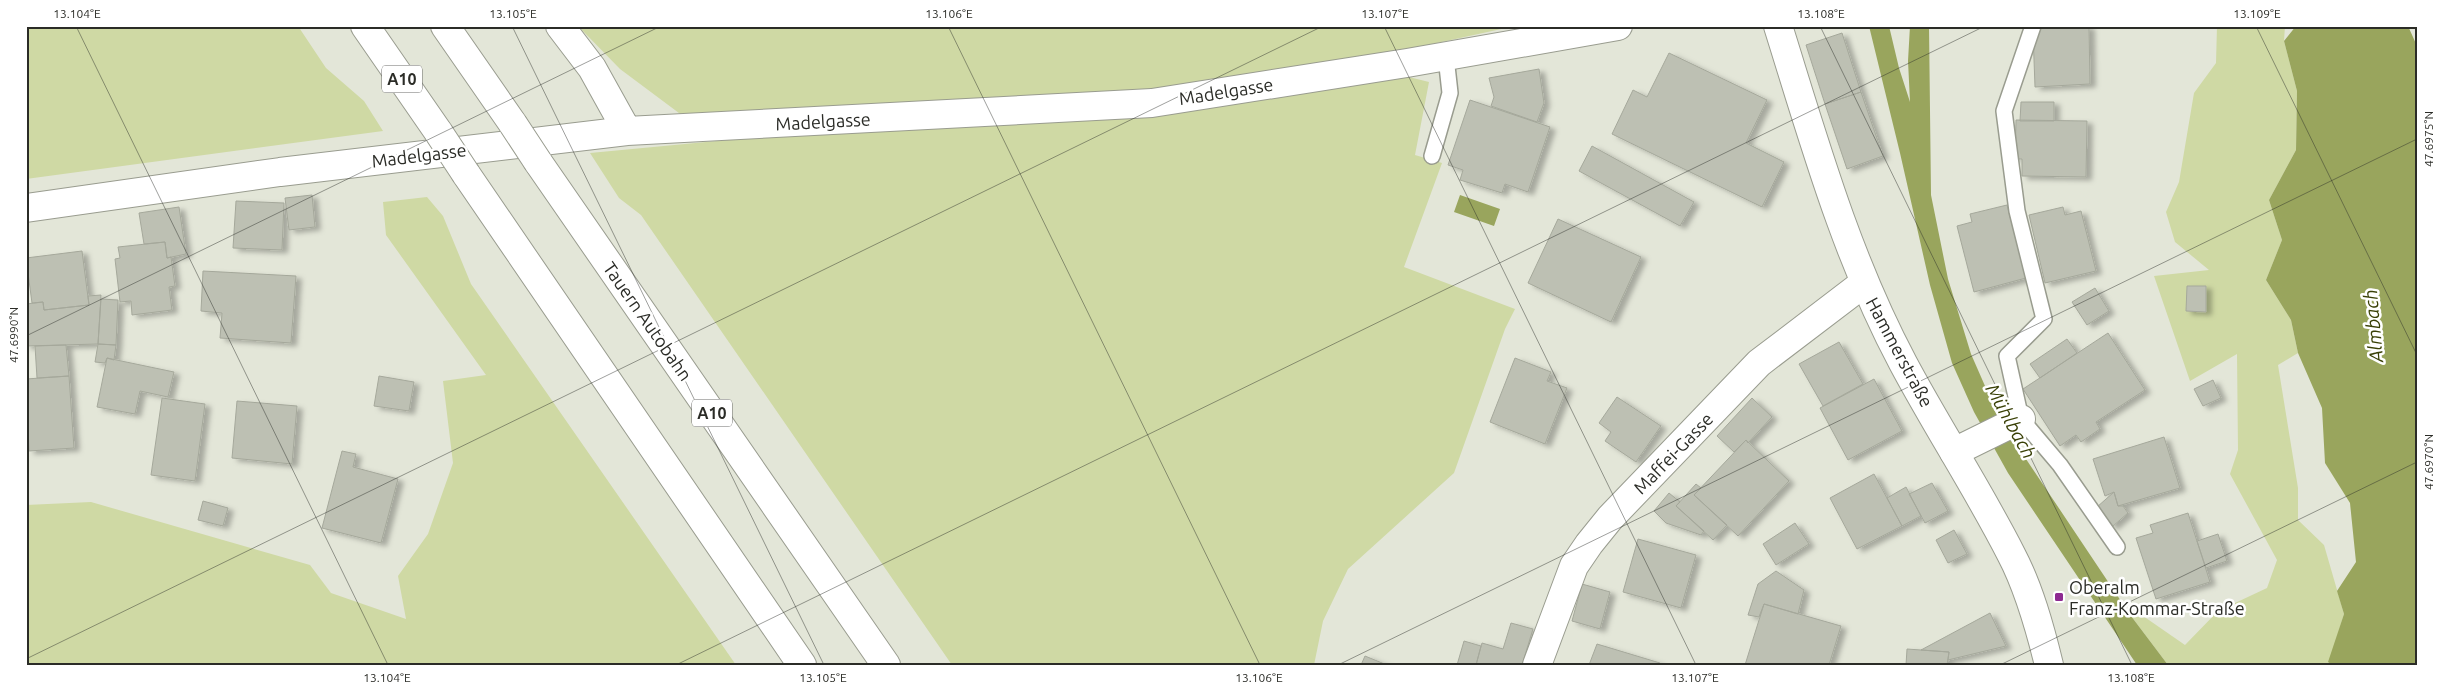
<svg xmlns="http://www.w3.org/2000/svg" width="2443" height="691" font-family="Ubuntu,sans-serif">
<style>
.green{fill:#cfd9a4}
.water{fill:#99a55d}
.building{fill:#bdc0b3;stroke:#a5a89b;filter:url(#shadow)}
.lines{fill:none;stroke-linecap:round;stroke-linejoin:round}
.lane-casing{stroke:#999c8f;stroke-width:18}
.street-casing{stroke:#999c8f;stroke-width:30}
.secondary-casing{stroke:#999c8f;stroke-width:30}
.highway-casing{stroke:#999c8f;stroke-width:30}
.lane{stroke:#fff;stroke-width:15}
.street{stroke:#fff;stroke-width:28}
.secondary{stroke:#fff;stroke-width:28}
.highway{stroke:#fff;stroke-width:28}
.highway-bridge-casing{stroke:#999c8f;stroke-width:30;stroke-linecap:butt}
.highway-bridge{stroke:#fff;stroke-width:28}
.ticks{fill:none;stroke:#2b2c27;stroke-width:1;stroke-opacity:0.45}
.poi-dot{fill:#8e2a91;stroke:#fff;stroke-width:2}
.labels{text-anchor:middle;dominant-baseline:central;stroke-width:5;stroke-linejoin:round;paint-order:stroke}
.shield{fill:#fff;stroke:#6b6b68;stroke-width:1}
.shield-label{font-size:16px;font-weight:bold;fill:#2b2c27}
.street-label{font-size:18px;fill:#2b2c27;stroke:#fff}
.poi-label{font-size:18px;fill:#2b2c27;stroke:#fff;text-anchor:start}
.water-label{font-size:19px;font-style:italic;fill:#394006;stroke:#fff}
.neatline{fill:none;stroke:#2b2c27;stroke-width:2}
.ticks-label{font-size:12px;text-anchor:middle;fill:#2b2c27}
</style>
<defs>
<filter id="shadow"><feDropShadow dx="5.5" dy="3" stdDeviation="2.5" flood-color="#0004"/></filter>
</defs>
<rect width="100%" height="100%" fill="#e3e6d8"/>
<path class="green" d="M26 26H298L326 68 364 101 383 131 26 179Z
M578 26H1515L1405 50 1154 90 687 119 620 69Z
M2217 26H2285L2284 41 2297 91 2296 150 2269 200 2282 240 2266 280 2291 320 2298 353 2278 365 2298 488V520L2324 545 2344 614 2328 665H2168L2131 616 2146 618 2185 645 2218 611 2267 588 2277 560 2230 474 2238 450 2237 354 2190 381 2154 276 2209 270 2175 242 2166 212 2179 182 2194 93 2216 63Z
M1405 76 1429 82 1415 155 1442 163 1404 267 1515 309 1505 329 1454 473 1348 569 1323 621 1314 665H952L641 215 619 198 590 153Z
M427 197 443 216 471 284 736 665H26V505L91 502 310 565 331 593 406 619 398 576 428 534 453 463 443 381 486 375 386 235 383 202Z"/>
<path class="water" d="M1869 26H1889L1899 68 1910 102 1908 61 1910 26H1929L1931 195 1948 279 1971 354 1992 402 2026 459 2131 616 2168 665H2137L2008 473 1974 412 1952 363 1930 285 1900 153Z
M2296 26H2408L2417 46V665H2332L2328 662 2344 614 2337 591 2356 562 2350 503 2325 463 2322 408 2298 353 2291 320 2266 280 2282 240 2269 200 2296 150 2297 91 2284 41Z
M1460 195 1500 209 1494 226 1454 212Z"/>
<path class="building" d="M2036 26H2089L2090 84 2035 87 2033 32Z
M1842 33 1861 92 1825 104 1806 45Z
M1669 53 1767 100 1746 143 1784 162 1762 207 1612 134 1633 90 1647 97Z
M1539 69 1544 103 1537 122 1491 106 1494 97 1489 78Z
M1861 92 1883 156 1847 169 1825 104Z
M1470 100 1550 127 1528 192 1505 184 1502 193 1460 180 1463 170 1448 165Z
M2021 102H2054V121H2020Z
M2016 120 2087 121 2086 177 2022 176V159H2015Z
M1592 146 1694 202 1680 226 1579 171Z
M312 195 315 227 289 230 285 198Z
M236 201 284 203 282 250 233 248Z
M2007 205 2026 278 1974 292 1957 226 1972 222 1970 214Z
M179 207 186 254 167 258 165 242 144 244 139 213Z
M2063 207 2065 215 2081 211 2096 271 2045 283 2029 215Z
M1558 219 1641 257 1611 322 1528 283Z
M165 242 167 258 171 257 175 286 169 287 172 310 132 315 131 301 120 302 115 259 120 258 118 247Z
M82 251 89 305 44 310 43 302 32 303 26 258Z
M203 271 296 276 291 343 220 338 222 313 201 311Z
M2187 286H2206V312L2186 311Z
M2095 288 2109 311 2087 325 2072 302Z
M101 295 98 344 26 346V304L43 302 44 310 89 305 88 296Z
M101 299 118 300 116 345 98 344Z
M2108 333 2145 390 2096 422 2100 429 2081 442 2076 435 2060 446 2023 389Z
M2067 339 2077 353 2040 378 2030 364Z
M1839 342 1863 384 1823 406 1799 364Z
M98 344 116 345 114 360 107 358 105 363 95 362Z
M66 345 69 376 37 378 35 346Z
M107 358 174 372 168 397 140 391 135 414 97 407Z
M1515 358 1551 372 1547 381 1567 388 1545 444 1490 422Z
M69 376 74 448 29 451 26 379Z
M379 376 414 382 409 411 374 406Z
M1874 379 1902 431 1848 460 1820 408Z
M2213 380 2221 398 2203 406 2194 389Z
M1617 397 1661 426 1636 462 1605 441 1611 432 1599 423Z
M162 398 205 404 195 481 151 475Z
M1752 398 1772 417 1748 443 1746 440 1734 452 1717 436Z
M237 401 297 406 292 464 232 458Z
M2164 437 2180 488 2118 506 2114 492 2105 496 2093 459Z
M1746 440 1789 481 1738 536 1694 495Z
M342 451 356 454 353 467 398 479 381 543 322 528Z
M1874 474 1902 526 1857 549 1830 498Z
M1932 483 1948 511 1925 523 1909 494Z
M1696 484 1701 488 1694 495 1727 525 1713 540 1676 506Z
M1906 487 1921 516 1902 526 1887 498Z
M2114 492 2118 506H2123L2128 513 2112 527 2097 507Z
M1669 493 1680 502 1676 506 1704 531 1701 535 1666 523 1654 511Z
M203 501 228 508 223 526 198 520Z
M2188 513 2210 582 2156 599 2136 538 2153 533 2150 525Z
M1795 523 1809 544 1776 565 1763 544Z
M1954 530 1967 554 1948 563 1936 540Z
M2218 534 2227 561 2206 568 2197 541Z
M1638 539 1696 555 1681 608 1623 592Z
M1776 571 1804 590 1798 614 1764 604 1759 617 1748 615 1758 584Z
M1582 584 1610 592 1600 629 1572 621Z
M1764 604 1841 626 1829 665H1745Z
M1990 613 2006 646 1948 660 1949 652 1921 650Z
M1511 623 1533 629 1522 665H1476L1482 643 1503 649Z
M1464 641 1481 646 1476 665H1457Z
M1597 644 1660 663 1659 665H1589Z
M1907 649 1949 652 1947 665H1906Z
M1365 656 1387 665H1361Z"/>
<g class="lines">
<defs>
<path id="lane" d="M2033 26 2004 111 2017 211 2044 319 2007 356 2021 419 2060 465 2117 547
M1432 156 1450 93 1446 57"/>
<path id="street" d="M560 26 592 68 627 131
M26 208 280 172 627 131 1152 103 1407 63 1618 26
M1954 452 2021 419
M1537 665 1574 566 1589 544 1610 518 1759 363 1864 283"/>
<path id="secondary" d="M1778 26C1814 141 1846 256 1903 363 1937 427 1978 489 2011 554 2029 588 2040 628 2049 665"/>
<path id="highway" d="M365 26 439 133
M445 26 513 124
M538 162 886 665
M466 174 802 665"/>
</defs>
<use href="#lane" class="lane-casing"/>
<use href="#street" class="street-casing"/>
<use href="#secondary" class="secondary-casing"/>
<use href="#highway" class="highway-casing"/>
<use href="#lane" class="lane"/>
<use href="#street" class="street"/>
<use href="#secondary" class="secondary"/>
<use href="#highway" class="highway"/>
<defs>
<path id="highway-bridge" d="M513 124 538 162
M439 133 466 174"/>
</defs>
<use href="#highway-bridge" class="highway-bridge-casing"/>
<use href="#highway-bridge" class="highway-bridge"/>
</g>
<path class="ticks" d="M76 26 388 665M512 26 824 665M948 26 1260 665M1384 26 1696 665M1820 26 2132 665M2256 26 2417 355M26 336 661 26M26 659 1323 26M676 665 1985 26M1338 665 2417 139M2000 665 2417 462"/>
<rect class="poi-dot" x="2054" y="592" width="10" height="10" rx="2.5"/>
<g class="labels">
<g class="shield">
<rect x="382" y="65.5" width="40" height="27" rx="4"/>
<rect x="692" y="399.5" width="40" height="27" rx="4"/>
</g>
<g class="shield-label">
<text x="402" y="79">A10</text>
<text x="712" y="413">A10</text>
</g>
<g class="street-label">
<text transform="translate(1226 91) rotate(-9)">Madelgasse</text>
<text transform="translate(823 121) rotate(-3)">Madelgasse</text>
<text transform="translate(419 155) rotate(-7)">Madelgasse</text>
<text transform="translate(648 321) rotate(55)">Tauern Autobahn</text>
<text transform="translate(1900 352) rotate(62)">Hammerstraße</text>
<text transform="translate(1673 453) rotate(-46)">Maffei-Gasse</text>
</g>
<g class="poi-label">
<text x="2069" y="587">Oberalm<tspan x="2069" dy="21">Franz-Kommar-Straße</tspan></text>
</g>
<g class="water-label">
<text transform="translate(2373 326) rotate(-95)">Almbach</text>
<text transform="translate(2011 421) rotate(61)">Mühlbach</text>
</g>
</g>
<rect width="2443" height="691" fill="none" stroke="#ffffff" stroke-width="55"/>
<rect x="28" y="28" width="2388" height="636" class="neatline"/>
<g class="ticks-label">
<text x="77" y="18">13.104°E</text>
<text x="513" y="18">13.105°E</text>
<text x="949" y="18">13.106°E</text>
<text x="1385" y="18">13.107°E</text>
<text x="1821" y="18">13.108°E</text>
<text x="2257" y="18">13.109°E</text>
<text transform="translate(2429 139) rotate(-90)" y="4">47.6975°N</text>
<text transform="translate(14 335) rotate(-90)" y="4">47.6990°N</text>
<text transform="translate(2429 462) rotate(-90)" y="4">47.6970°N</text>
<text x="387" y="682">13.104°E</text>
<text x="823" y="682">13.105°E</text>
<text x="1259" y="682">13.106°E</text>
<text x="1695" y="682">13.107°E</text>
<text x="2131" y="682">13.108°E</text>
</g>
</svg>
